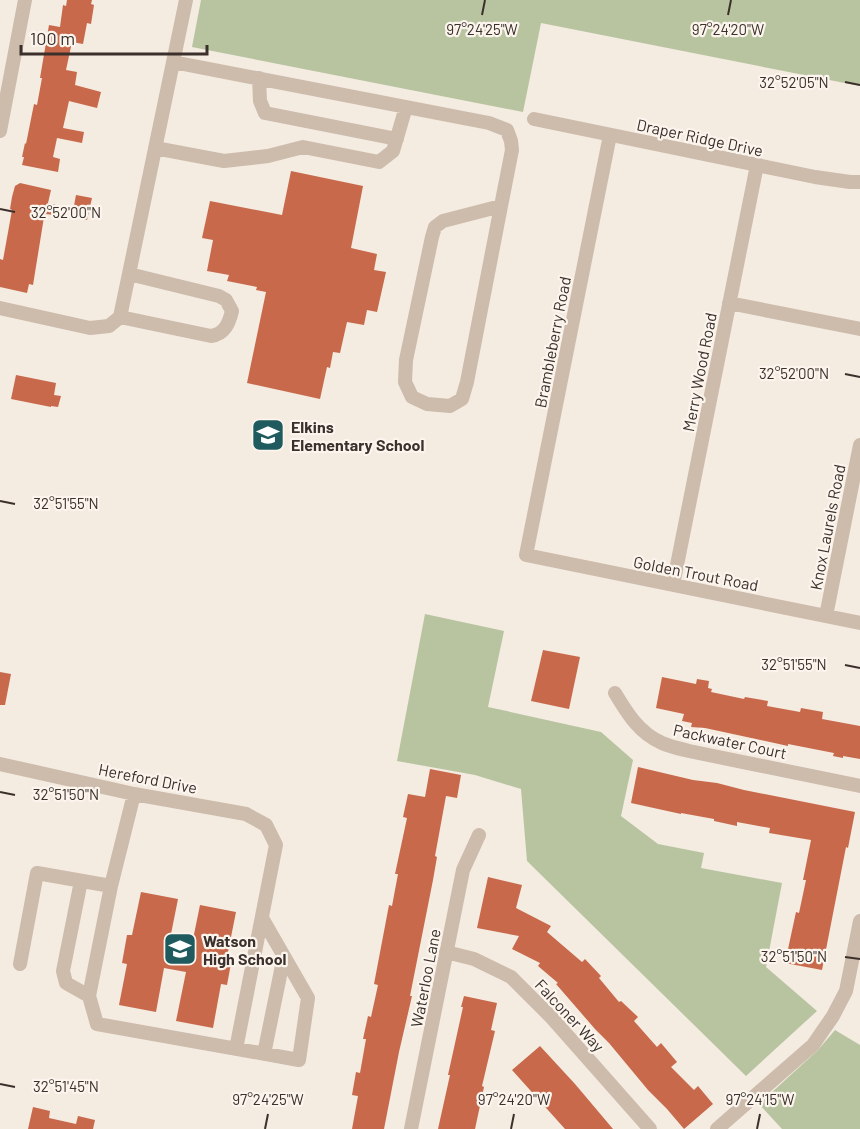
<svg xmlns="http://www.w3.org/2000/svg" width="860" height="1129" font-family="Barlow,sans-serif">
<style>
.green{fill:#b8c4a0}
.building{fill:#c8694b}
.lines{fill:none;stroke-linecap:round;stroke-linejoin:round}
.minor{stroke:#cdbbac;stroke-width:14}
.ticks{fill:none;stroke:#3b302b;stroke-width:2}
.labels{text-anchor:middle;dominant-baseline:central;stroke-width:4.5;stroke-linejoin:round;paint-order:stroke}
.street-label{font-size:16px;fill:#3b302b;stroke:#fbf5ee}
.poi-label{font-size:16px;font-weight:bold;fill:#3b302b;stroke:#fbf5ee;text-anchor:start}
.ticks-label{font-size:15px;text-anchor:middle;fill:#3b302b;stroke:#fbf5ee;stroke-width:4.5;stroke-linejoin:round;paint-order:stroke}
</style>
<rect width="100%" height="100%" fill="#f4ebe1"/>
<path class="green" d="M201 0H860V86L541 23 523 112 192 47Z
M425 614 504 631 488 707 601 732 633 760 621 816 658 844 704 853 701 868 782 883 766 967 817 1011 746 1076 527 861 521 789 475 775 397 761Z
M835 1030 860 1045V1129H782L759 1104 818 1050Z"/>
<path class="building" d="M67 0H92L91 4 94 5 91 24 87 23 83 44 72 42 66 70 77 72 75 85 101 92 97 108 69 101 63 128 84 132 82 143 57 138 53 157 60 159 58 172 22 165 24 157H22L25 143 26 144 34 104 37 105 42 78H40L49 25 60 27 63 5 66 6Z
M291 171 363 186 351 248 377 254 374 270 386 272 377 312 367 310 364 325 347 322 340 353 333 352 330 368 327 367 320 399 247 383 266 292 256 290 257 287 227 281 229 275 207 271 213 240 202 238 210 201 282 215Z
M20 183 51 190 48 203 56 205 54 215 46 214 44 217 33 285 29 284 27 293 0 287V259L3 260 12 210 10 209 12 197 15 186Z
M76 195 92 198 87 220 72 216Z
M16 375 56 383 54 395 61 396 58 407 51 406V407L11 399Z
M543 650 580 657 569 709 531 701Z
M0 672 11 674 5 705H0Z
M662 677 696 684 697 679 709 681 708 688 712 689 711 692 744 699 745 697 768 701 767 706 800 712 801 708 823 712 822 719 860 726V759L843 756V758L833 756 834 753 788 744V746L705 728 691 727 692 723 682 721 684 714 656 708Z
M638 767 693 780 717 783 744 790 855 812 848 848 846 847 822 970 785 963 796 912 799 913 806 880H803L811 840 769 833 770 828 737 822V826L714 821V819L681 813V814L631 803Z
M430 769 461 775 457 798 446 796 435 856 437 857 433 880 410 996H412L399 1052 384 1129H352L358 1096 352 1095 356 1072 360 1073 366 1039H363L368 1016 371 1017 378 985 374 984 389 905 392 906 398 874H395L407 818 403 817 408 794 425 797Z
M488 877 522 885 516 908 551 926 547 932 582 962 585 959 601 976 599 978 619 1002 621 1001 638 1017 634 1021 657 1047 661 1043 677 1062 671 1067 694 1090 698 1086 713 1104 684 1129 667 1109 648 1090 609 1043 595 1029 556 984 558 983 538 966 540 963 512 949 519 936 477 928Z
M141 892 178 899 169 944 191 949 200 905 236 912 227 957 232 958 227 985 221 984 213 1028 176 1021 186 972 164 968 156 1012 119 1005 127 964 122 963 127 935H132Z
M464 996 497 1003 491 1030 495 1031 482 1086 484 1087 475 1129H438L450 1075H448L463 1007H461Z
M540 1046 575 1084 613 1129H565L512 1070Z
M33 1107 50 1111 49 1118 76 1124 78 1116 95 1120 93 1129H28Z"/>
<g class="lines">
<path class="minor" d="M173 62 489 123 507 130 511 141 512 150 501 206
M259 78 260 101 265 113 397 139
M534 119 815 177 850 182H860
M0 131 25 0
M610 135 526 555 860 623
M155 148 224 161 268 156 303 147 379 162 393 151 406 107
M501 206 467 382 462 399 450 406 427 404 412 397 405 382 406 360 432 237 435 227 443 221Z
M729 303 860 329
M0 308 90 328 109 326 120 317 186 0
M120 317 211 336C225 334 229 323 232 311L226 300 219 296 129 274
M673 585 757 165
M826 616 860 445
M615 693C627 713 639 733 662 743 671 747 681 749 689 751L860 786
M0 764 134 794 246 814 266 825 276 845 236 1049
M134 794 111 886 89 996 97 1024 299 1060 308 998 262 918
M81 881 63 971 66 983 89 996
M446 952 474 959 511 977 552 1018 650 1129
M20 964 37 873 111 886
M264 1054 284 956
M411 1129 463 870 479 835
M717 1129 813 1045 833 1016 846 991 860 921"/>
</g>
<path class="ticks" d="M482 15 485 0M728 15 731 0M845 82 860 85M0 209 15 212M845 374 860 377M0 501 15 504M845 665 860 668M0 792 15 795M845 957 860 959M0 1084 15 1087M265 1129 268 1114M511 1129 514 1114M757 1129 760 1114"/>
<defs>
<symbol id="school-square" viewBox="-11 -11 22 22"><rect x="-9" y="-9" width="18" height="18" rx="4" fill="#1f5a5e" stroke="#fbf5ee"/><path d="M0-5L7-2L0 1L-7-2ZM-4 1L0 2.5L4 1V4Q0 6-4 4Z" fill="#fff"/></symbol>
</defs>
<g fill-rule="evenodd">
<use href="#school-square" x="249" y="416" width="38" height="38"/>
<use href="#school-square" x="161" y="930" width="38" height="38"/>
</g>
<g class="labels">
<g class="street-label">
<text transform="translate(700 137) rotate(12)">Draper Ridge Drive</text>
<text transform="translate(552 342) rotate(-79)">Brambleberry Road</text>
<text transform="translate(699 372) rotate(-79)">Merry Wood Road</text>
<text transform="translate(827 527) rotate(-79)">Knox Laurels Road</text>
<text transform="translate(696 573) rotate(11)">Golden Trout Road</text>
<text transform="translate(730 741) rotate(12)">Packwater Court</text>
<text transform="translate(148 778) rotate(11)">Hereford Drive</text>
<text transform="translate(425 978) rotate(-79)">Waterloo Lane</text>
<text transform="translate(570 1015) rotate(47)">Falconer Way</text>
</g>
<g class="poi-label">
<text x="291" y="426">Elkins<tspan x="291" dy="18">Elementary School</tspan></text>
<text x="203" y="940">Watson<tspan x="203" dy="18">High School</tspan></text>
</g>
</g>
<g class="ticks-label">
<text x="482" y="35">97°24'25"W</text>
<text x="728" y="35">97°24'20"W</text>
<text x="794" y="88">32°52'05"N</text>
<text x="66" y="218">32°52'00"N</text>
<text x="794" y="379">32°52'00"N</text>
<text x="66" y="509">32°51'55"N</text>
<text x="794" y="670">32°51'55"N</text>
<text x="66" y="800">32°51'50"N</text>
<text x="794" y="962">32°51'50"N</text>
<text x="66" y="1092">32°51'45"N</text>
<text x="268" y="1105">97°24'25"W</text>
<text x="514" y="1105">97°24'20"W</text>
<text x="760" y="1105">97°24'15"W</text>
</g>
<path d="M21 45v9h186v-9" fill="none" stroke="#3b302b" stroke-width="3"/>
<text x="30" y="45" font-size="18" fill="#3b302b" stroke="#fbf5ee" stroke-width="4.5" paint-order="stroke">100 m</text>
</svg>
